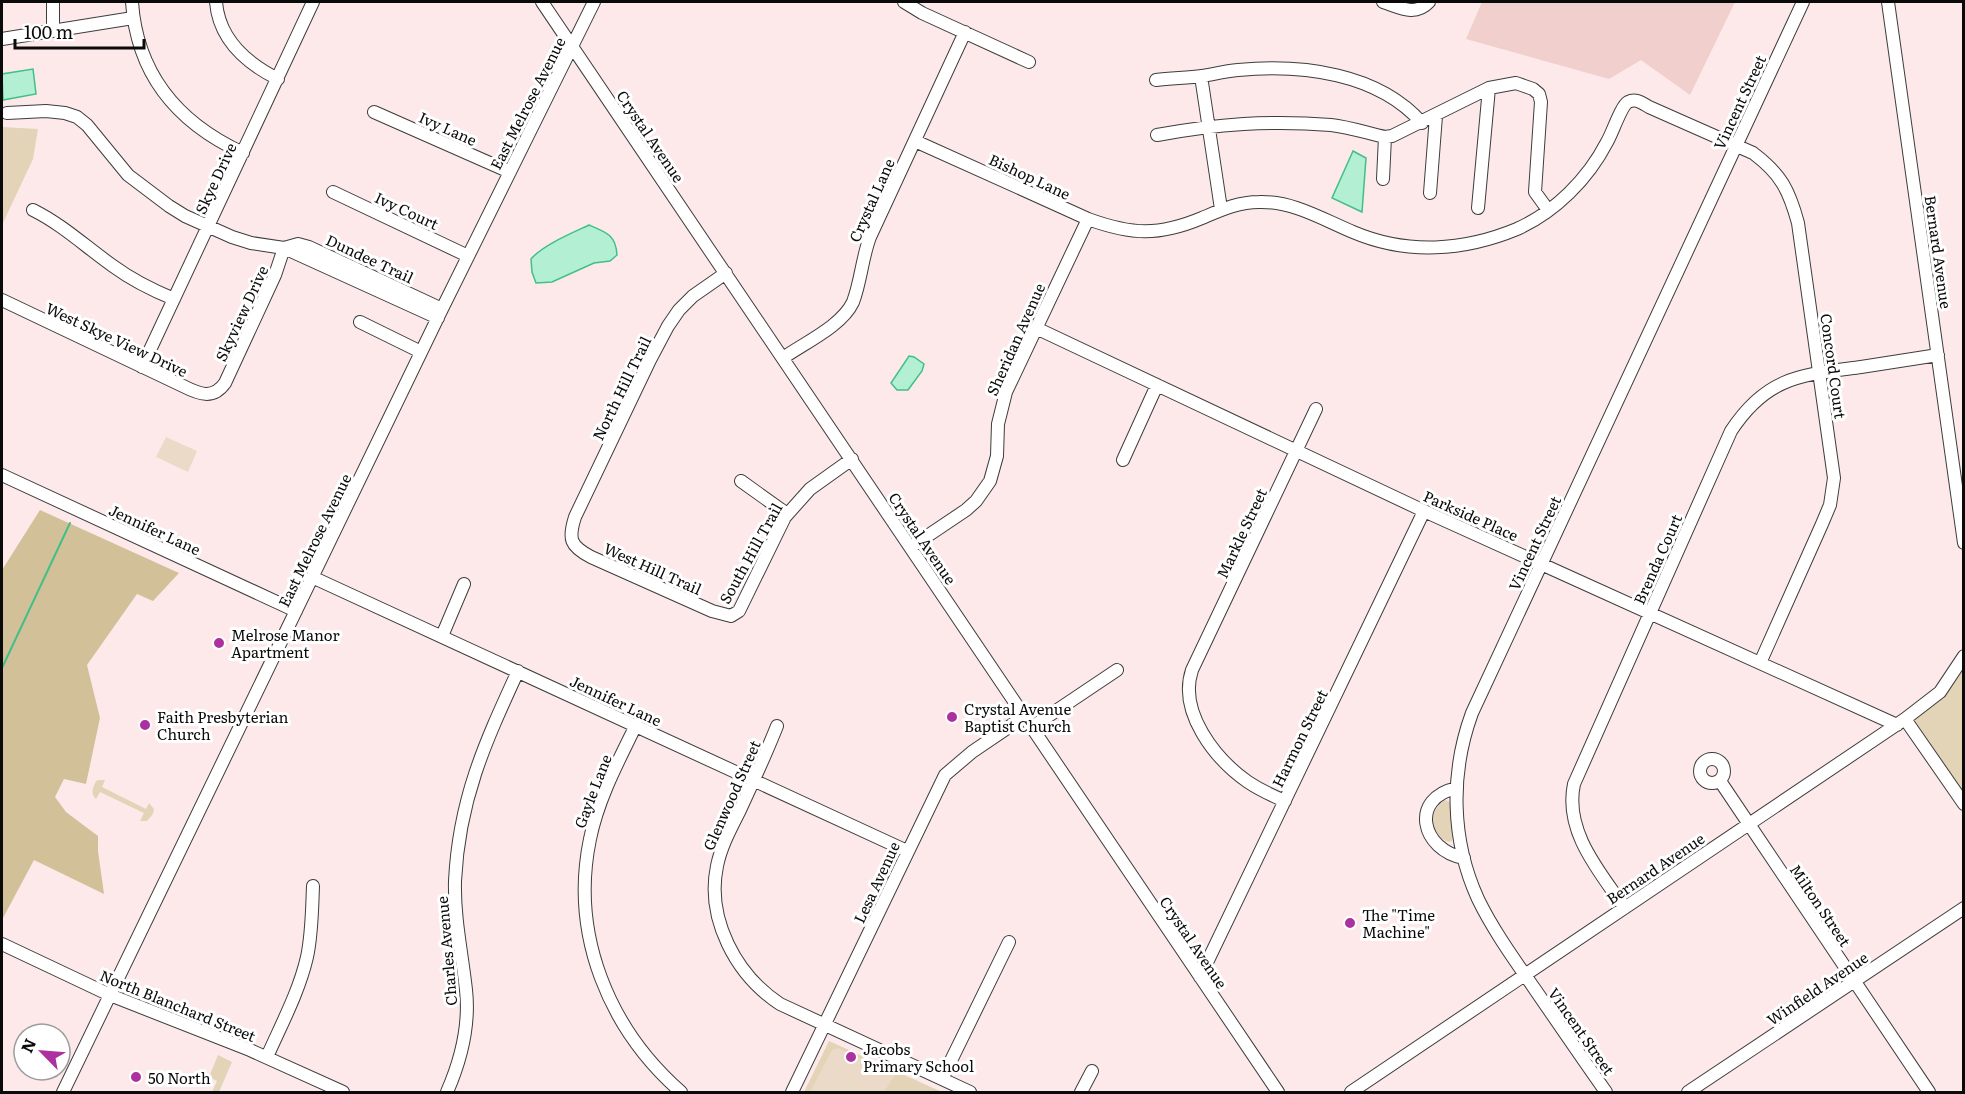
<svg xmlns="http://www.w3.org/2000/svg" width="1965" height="1094" font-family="Literata,serif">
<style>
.farmland{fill:#f0cfcc}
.green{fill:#e3d3b7}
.forest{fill:#d2c198}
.pitch{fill:#ebdac8}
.water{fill:#b3efd3;stroke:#41bf88;stroke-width:1.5}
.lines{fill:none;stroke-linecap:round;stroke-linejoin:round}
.stream{stroke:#41bf88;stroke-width:2}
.minor-casing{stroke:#3d3d3d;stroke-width:14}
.minor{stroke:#fff;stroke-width:12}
.poi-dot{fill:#ac319e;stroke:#fff;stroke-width:2}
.labels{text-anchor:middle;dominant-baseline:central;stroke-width:6;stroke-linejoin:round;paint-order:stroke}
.street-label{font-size:15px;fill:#0a0a0a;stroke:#fff}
.poi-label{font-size:15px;fill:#0a0a0a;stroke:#fff;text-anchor:start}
</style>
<rect width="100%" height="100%" fill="#fde9ea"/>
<path class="farmland" d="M1482 2H1735L1690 95 1641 60 1609 79 1466 39Z"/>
<path class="green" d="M2 127 38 129 33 159 2 225Z
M1963 656V805L1905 719 1931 701Z
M99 780H105L102 787 146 809 149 803 154 809 153 814 147 821H140L144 813 100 792 96 799C90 793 93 788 96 781Z
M1445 800 1450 802 1453 837 1452 841 1448 842C1429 833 1428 811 1445 800Z
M829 1041 942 1092H804Z
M218 1055 232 1062 219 1092H212L217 1081 209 1077Z"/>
<path class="forest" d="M40 510 179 573 153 601 137 594 87 665 100 718 86 784 64 779 55 797 66 812 98 836V851L104 894 34 860 3 918 2 570Z"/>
<path class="pitch" d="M166 437 197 451 188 472 156 457Z
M838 1048 895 1075 884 1092H810L832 1050Z"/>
<path class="water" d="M33 69 36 94 3 100 2 74Z
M1353 151 1366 158 1362 212 1332 198Z
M589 225C606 232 616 235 617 255L610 261 594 263 552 282 536 283 532 272 531 259C543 245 572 233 589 225Z
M909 356 914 357 924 364 922 371 908 390H897L891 383Z"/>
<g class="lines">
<path class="stream" d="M2 668 70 523"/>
<defs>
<path id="minor" d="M53 2V31
M132 2C137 75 178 123 243 153
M216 2C219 39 246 63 278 79
M542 2 1278 1092
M904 2 922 13 1029 62
M1383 2C1399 7 1415 17 1429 2
M1888 2 1964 543
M2 39 133 18
M1201 76 1221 209
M1156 80C1171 78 1187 78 1202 76 1214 74 1226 71 1238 70 1302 64 1378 73 1422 123
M374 112 510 172
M7 113 46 111 65 113 77 117 87 125 128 175 169 206 185 216 232 237 251 243 284 248 438 318
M1157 135C1217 124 1270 120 1331 125 1349 127 1367 133 1385 137L1392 136 1489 88 1516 83 1533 89 1539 94 1541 102 1535 192 1548 210
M915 141 1088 219C1132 235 1159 236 1202 218 1221 210 1238 202 1259 202 1293 201 1322 219 1353 232 1407 255 1464 251 1517 229 1555 212 1588 179 1607 142 1612 134 1621 106 1628 102 1636 98 1642 103 1649 107L1753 153C1781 174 1789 190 1798 223L1834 478 1830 505 1822 524 1760 663
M1383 179 1385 137
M333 192 468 256
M1430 193 1436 116
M1478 208 1489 88
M33 210C63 225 86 247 113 266 132 280 152 290 174 299
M284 248 298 244 309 247 442 309
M726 273 693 296 679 310 668 326 650 360 575 517C568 539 570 546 591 557L712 611 731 616 739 611 785 517 810 489 852 459
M2 300 183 386C199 394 213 400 225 383L275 275 284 248
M360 322 421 352
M1036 328 1424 511 1897 725
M783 358C804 343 842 326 853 302 861 281 862 258 870 237L965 32
M142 367 313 2
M1123 460 1157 385
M2 475 296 611
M741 481 787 514
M911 547 966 510 976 501 990 481 997 456 998 424 1006 392 1088 219
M312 577 907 851
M442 636 464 584
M1905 719 1964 804
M636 725C618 762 598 799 590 839 570 935 609 1029 681 1092
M777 726C766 754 753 782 740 810 731 828 721 846 717 866 706 919 736 975 780 1004L970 1092
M1032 727 1117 670
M1700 771a12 12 0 1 1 24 0a12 12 0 1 1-24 0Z
M1720 781 1929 1092
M1457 788C1409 798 1421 850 1464 858
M1285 801C1273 796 1260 790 1248 782 1215 759 1178 712 1192 670L1316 409
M1624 907C1599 871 1564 831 1574 784L1731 431C1767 376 1802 375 1861 367 1887 363 1913 359 1938 355
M2 944 110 995 250 1050 343 1092
M1200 977 1424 511
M267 1057C281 1025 299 992 307 957 312 934 312 910 313 886
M942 1079 1009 942
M63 1092 442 309 594 2
M447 1092C461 1060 470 1026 466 990 462 953 454 918 455 881 459 799 485 743 518 671
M792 1092 945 775 972 752 1025 716
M1081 1092 1092 1071
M1351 1092 1905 719 1940 692 1964 656
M1606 1092C1582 1058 1558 1023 1534 988 1514 959 1493 930 1478 899 1451 840 1450 773 1472 713L1803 2
M1688 1092 1964 908"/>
</defs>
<use href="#minor" class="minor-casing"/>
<use href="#minor" class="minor"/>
</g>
<g class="poi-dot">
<circle cx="219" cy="643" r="6"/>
<circle cx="952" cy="717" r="6"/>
<circle cx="145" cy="725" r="6"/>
<circle cx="1350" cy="923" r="6"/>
<circle cx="851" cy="1057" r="6"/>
<circle cx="136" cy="1077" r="6"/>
</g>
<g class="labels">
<g class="street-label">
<text transform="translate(1739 102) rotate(-65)">Vincent Street</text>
<text transform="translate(527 103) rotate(-63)">East Melrose Avenue</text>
<text transform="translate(448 128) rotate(24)">Ivy Lane</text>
<text transform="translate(651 136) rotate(56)">Crystal Avenue</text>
<text transform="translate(1030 176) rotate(25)">Bishop Lane</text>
<text transform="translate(215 178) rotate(-65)">Skye Drive</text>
<text transform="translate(871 200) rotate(-66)">Crystal Lane</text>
<text transform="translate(407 210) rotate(25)">Ivy Court</text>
<text transform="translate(1939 252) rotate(82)">Bernard Avenue</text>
<text transform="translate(370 258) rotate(25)">Dundee Trail</text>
<text transform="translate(241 313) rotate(-65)">Skyview Drive</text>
<text transform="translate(117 339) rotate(25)">West Skye View Drive</text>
<text transform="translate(1015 339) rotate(-66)">Sheridan Avenue</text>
<text transform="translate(1834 366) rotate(82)">Concord Court</text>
<text transform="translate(621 388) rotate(-64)">North Hill Trail</text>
<text transform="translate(1471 515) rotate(24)">Parkside Place</text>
<text transform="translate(155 529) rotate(25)">Jennifer Lane</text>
<text transform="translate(1241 533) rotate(-65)">Markle Street</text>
<text transform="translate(923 538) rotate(56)">Crystal Avenue</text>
<text transform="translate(314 540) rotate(-64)">East Melrose Avenue</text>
<text transform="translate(1534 543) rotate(-65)">Vincent Street</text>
<text transform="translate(750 553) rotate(-61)">South Hill Trail</text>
<text transform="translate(1657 559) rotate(-66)">Brenda Court</text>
<text transform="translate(653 568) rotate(24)">West Hill Trail</text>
<text transform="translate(616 700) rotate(25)">Jennifer Lane</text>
<text transform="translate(1299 738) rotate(-64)">Harmon Street</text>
<text transform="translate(592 791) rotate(-69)">Gayle Lane</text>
<text transform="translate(731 795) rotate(-66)">Glenwood Street</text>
<text transform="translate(1655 868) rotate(-34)">Bernard Avenue</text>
<text transform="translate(876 882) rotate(-65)">Lesa Avenue</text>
<text transform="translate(1821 905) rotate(56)">Milton Street</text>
<text transform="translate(1194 942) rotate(56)">Crystal Avenue</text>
<text transform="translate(446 951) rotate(-95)">Charles Avenue</text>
<text transform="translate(1817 988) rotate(-34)">Winfield Avenue</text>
<text transform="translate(178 1005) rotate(22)">North Blanchard Street</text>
<text transform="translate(1582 1031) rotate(55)">Vincent Street</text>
</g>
<g class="poi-label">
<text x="231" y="634">Melrose Manor<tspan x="231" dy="17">Apartment</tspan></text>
<text x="964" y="708">Crystal Avenue<tspan x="964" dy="17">Baptist Church</tspan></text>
<text x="157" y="716">Faith Presbyterian<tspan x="157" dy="17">Church</tspan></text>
<text x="1362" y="914">The "Time<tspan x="1362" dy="17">Machine"</tspan></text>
<text x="863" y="1048">Jacobs<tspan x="863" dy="17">Primary School</tspan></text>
<text x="148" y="1077">50 North</text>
</g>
</g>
<rect width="1965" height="1094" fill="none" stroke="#0a0a0a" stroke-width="6"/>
<g transform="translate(42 1052) rotate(295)"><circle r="28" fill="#ffffff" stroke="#9d9d9d" stroke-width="1.5"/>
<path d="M0-4.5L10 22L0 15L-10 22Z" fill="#ac319e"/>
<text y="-9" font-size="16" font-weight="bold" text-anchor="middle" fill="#0a0a0a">N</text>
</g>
<path d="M15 39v9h129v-9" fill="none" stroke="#0a0a0a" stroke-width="3"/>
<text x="24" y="39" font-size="18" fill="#0a0a0a" stroke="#ffffff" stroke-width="4.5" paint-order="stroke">100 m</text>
</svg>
